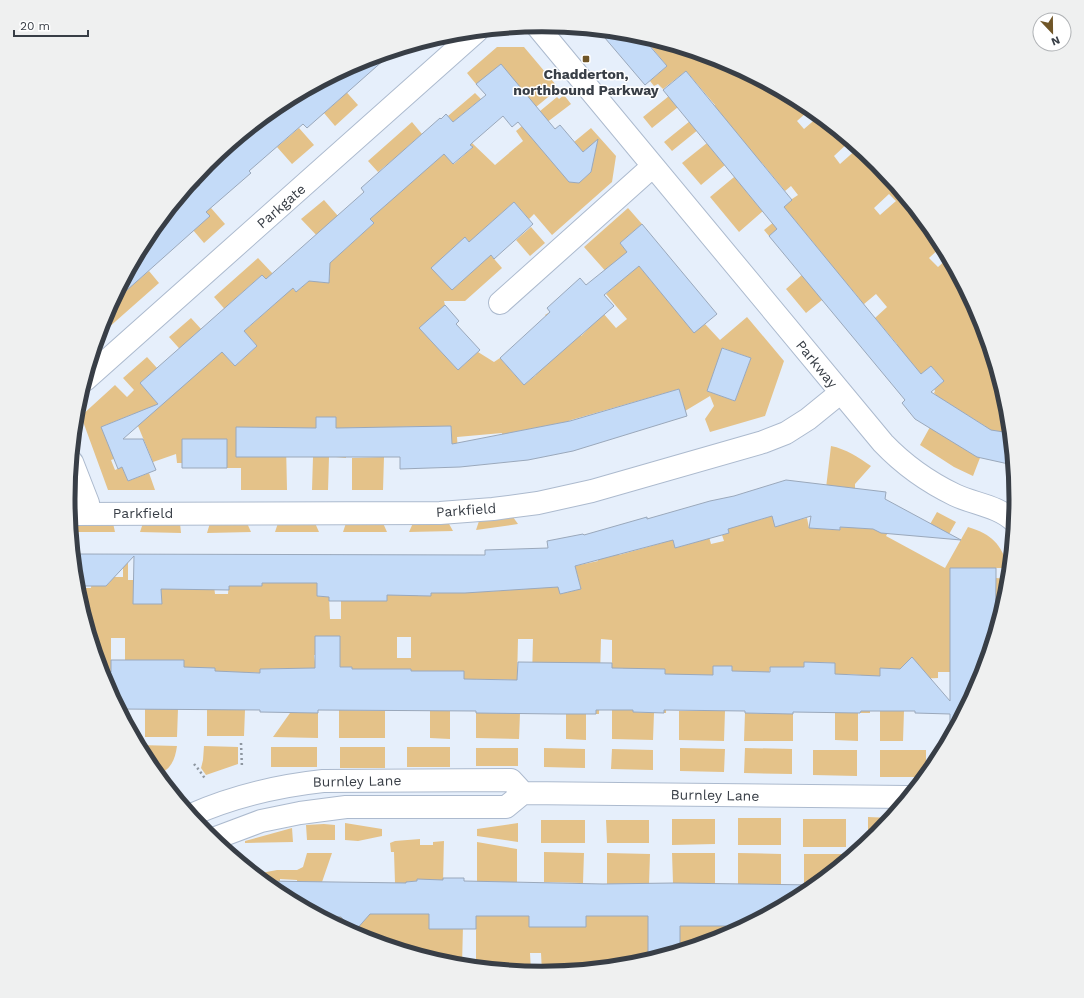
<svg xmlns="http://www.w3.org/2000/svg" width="1084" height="998" font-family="'Work Sans',sans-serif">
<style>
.green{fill:#e4c289;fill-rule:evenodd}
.building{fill:#c4dbf8;stroke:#9aa8bb}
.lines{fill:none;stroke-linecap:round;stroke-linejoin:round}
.minor-casing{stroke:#acbace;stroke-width:24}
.tertiary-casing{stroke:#acbace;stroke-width:24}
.path{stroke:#8e96a0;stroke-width:2.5;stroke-dasharray:2 3;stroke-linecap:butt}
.minor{stroke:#fff;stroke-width:22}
.tertiary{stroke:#fff;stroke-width:22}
.poi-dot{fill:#705628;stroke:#fff;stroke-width:1.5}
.labels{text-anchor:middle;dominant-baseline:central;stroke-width:3;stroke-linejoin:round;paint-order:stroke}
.poi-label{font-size:14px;font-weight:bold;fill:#383e46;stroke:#fff}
.street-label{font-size:14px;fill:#383e46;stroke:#fff}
.rim{fill:none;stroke:#383e46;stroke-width:5}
</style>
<rect width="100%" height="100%" fill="#e6effb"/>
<path class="green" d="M643 37 724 61 801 103 799 105 806 113 797 121 804 129 819 116 850 141 834 156 840 164 858 148 877 164 936 236 942 246 929 258 938 267 948 258 980 318 1007 407 1010 433 997 431 993 453 983 450 973 476 954 467 920 445 930 427 976 440 985 426 938 397 934 393 935 391 934 389 944 381 931 366 921 374 895 346 897 344 875 318 887 307 876 294 858 309 859 298 830 264 822 300 806 313 786 289 812 266 809 262 821 252 792 217 769 236 764 230 785 213 780 207 798 195 791 186 785 191 762 163 763 211 739 232 710 197 751 163 699 129 672 151 664 142 690 121 692 124 715 105 686 71 663 89 658 84 654 86 650 81 667 66ZM889 194 896 201 880 215 874 208Z
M497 47H524L556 85 551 90 553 93 536 107 476 84 467 73Z
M332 76 358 105 335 126 324 113 341 98 325 80Z
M308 89 279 115 231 151 197 181 202 187 197 192 225 224 204 243 193 230 210 216 191 195 160 221 207 164 279 105Z
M475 93 481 99 453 122 448 116Z
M564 95 571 104 542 126 574 183H579L591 172 592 167 587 162 592 156 586 149 583 152 574 142 591 128 616 156 612 182 552 235 534 214 529 219 514 202 475 237 502 268 465 301H444L445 305 420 328 458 370 478 352 494 362 500 358 524 385 536 375 531 370 548 319 545 315 550 312 567 330 572 326 581 336 591 326 583 316 596 305 616 328 627 319 606 294 617 284 584 247 628 208 642 224 620 243 694 332 705 324 720 340 747 317 784 361 765 416 710 432 705 419 714 406 710 396 685 411 679 389 571 420 560 425V423L515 432 519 451 504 447 502 433 457 437 459 467H453L451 426 345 428 346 458 336 457V417H317L316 428H291L286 444 287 490H241V468H227V439H182V463H177L176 454 153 462 133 414 101 427 105 436 119 457 111 460 115 470 122 467 128 481 149 473 155 490H108L81 416 115 385 127 397 134 390 123 378 147 357 157 368 140 383 160 406 195 366 169 337 191 318 235 366 257 346 214 297 258 258 274 275 278 272 296 292 315 276 326 283 329 280 330 275 323 268 321 240 301 219 324 200 338 216 341 253 374 223 359 206 414 180 395 158 378 172 368 161 412 122 422 134 406 148 425 170 444 154 454 164 472 148 470 145 472 143 495 165 523 141 516 131 557 97 559 99ZM465 237 485 260 452 290 432 268ZM262 275 282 297 249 327 228 305ZM723 348 751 358 735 401 707 391ZM236 427H281V457Z
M669 96 678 107 652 128 643 117Z
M299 128 314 145 292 164 277 147Z
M707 143 725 165 701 185 682 163Z
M531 227 545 243 530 256 516 240Z
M149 271 159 283 99 336C104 318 108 306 122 294L119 290 126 277 132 285Z
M831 446C846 449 858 457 871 466L855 484V489L826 488Z
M313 457H329L328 490H312Z
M384 457 383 490H352V458Z
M937 512 956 522 948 536 929 526Z
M666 515 675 548 707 539 708 533 711 544 724 541 722 535 729 533 727 523 759 520 772 516 797 520 807 518 809 528 840 530 841 522 861 528 882 530 896 518 886 536 945 568 968 527C993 535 1000 543 1009 568H975L950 587V599H962L958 672H938V678C915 679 893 676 870 677V713H860L861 675 848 674 835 678V663L804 662 803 703 802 667H770L769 672H745L731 678 732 666H713V678L667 684 666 713H664L665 669 623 677V668H612V640L601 639 599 714H596L597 663H567L532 677 533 639H518L517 680 476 679V688L464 710V672L443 671 407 695V711H397V691L388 669H375V676H352V667H340V645L315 636V644L317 655H314L315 662H319V668L261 669 260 673 246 672 245 676 193 698 125 661V638H111V661H114V672L102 673 77 591V588H91L92 577 99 586H106L110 582V577H123V560H128V580H133V604H161V589H186L214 586 215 594H228L229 583H244V586H262V571L317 583V596L329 597 330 554 365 583V601H387V563L418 592V596H431V593L500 591 554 570 560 594 581 589 575 566 598 561V559L616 546 619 555 662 543ZM341 596V619H330L329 597ZM397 637H411V658H397Z
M513 517 518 524 476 530 479 521Z
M448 522 453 531 409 532 413 523Z
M76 523H113L115 532H73Z
M143 523H180L181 533 140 532Z
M210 523H247L251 532 207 533Z
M278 523H315L319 532H275Z
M346 523H383L387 532H343Z
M996 578 1008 579 1007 592 1004 602H995Z
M145 709H178L177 737H145Z
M207 709 245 710 244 736H207Z
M339 710 385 711V738H339Z
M566 710 586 714V740L566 739Z
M612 710H633L634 712 654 713 653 740 612 739Z
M430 711H450V739L430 738Z
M679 711H725L724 741 679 740Z
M880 711H904L903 741H880Z
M290 713H318V738L273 737Z
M476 713H520L519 739 476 738Z
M745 713 793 714V741H744Z
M835 713H858V741L835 740Z
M139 745 177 746C175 760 171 769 158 775L148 762Z
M204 746 238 747V764L206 775 201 768 203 760Z
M271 747H317V767H271Z
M340 747H385V768H340Z
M407 747H450V767H407Z
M476 748H518V766H476Z
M544 748 585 749V768L544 767Z
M680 748 725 749 724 772 680 771Z
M745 748 792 749V774L744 773Z
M612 749 653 750V770L611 769Z
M813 750H857V776L813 775Z
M880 750H926V775L924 777H880Z
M868 817 891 818 877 834 868 842Z
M738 818H781V845H738Z
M672 819H715V844L672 845Z
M803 819H846V847H803Z
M541 820H585V843H541Z
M606 820H649V843H607Z
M345 823 382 829V836L358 841 345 840Z
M518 823V842L477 836V829Z
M324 824 335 825V840H307L306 825Z
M292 828 293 842 245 843V841Z
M420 839V845H433V842L444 841 443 882 417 879V881L407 882 406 913 529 884V927H549V916H652L648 954H667L634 964 542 973 541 953H530L531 972 476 966V926H463L462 965 449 964 360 937 299 904 297 880 280 879V881L271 880V885H269L256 874 277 870H297L303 867 307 853H332L322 882H328V916L339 917 395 883 394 852H391L390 843 395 841Z
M477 842 517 849V882H477Z
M544 852 584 853 583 883 544 882Z
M607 853 650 854 649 884H607Z
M672 853H715V884L673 883Z
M738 853 781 854V884H738Z
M804 854H846V860L816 884H804Z
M717 886 735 887 726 936 680 950V918H708V926H716Z"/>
<path class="building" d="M599 31 635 34 642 37 667 66 645 85Z
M394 51 307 128 303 124 249 171 251 173 206 212 210 216 117 299 115 298 148 235 160 221 200 185 197 181 258 126 275 111 279 115 308 89 361 61Z
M501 64 555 129 560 125 583 152 598 139 591 172 579 183 569 182 518 122 512 127 503 116 472 143 470 145 473 147 453 164 444 154 370 219 374 223 330 263 329 283 309 281 296 292 293 288 244 331 257 346 235 366 222 352 123 439H143L156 470 128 481 122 467 118 469 101 427 158 404 140 383 262 275 266 279 364 192 361 188 440 118 441 119 446 114 453 122 486 95 476 84Z
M686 71 792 200 784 207 921 374 931 366 944 381 931 392 991 430 1010 433 1013 465 977 457 915 419 902 403 905 400 769 236 777 229 663 90Z
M514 202 533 224 494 259 491 255 452 290 431 268 465 237 469 242Z
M642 224 717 314 694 333 639 266 604 295 614 306 524 385 500 358 550 312 547 308 580 278 586 285 627 252 620 243Z
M445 305 459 321 456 324 480 350 458 370 419 328Z
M722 348 751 358 735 401 707 391Z
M679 389 687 416 573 451 528 460 460 467 400 469V457H236V427L316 428V417H336V428L451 426 452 444 570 421Z
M182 439H227V468H182Z
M786 480 886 492 885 499 961 540 881 533 873 529 840 527V530L809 528 811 516 775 527 772 516 728 529 729 533 675 548 673 540 575 566 581 589 560 594 558 587 465 593H431V596L387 595V601H329V597L317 596V583H262V586H229V590L161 589 162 604H133L134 556 106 586H77L73 554 485 555V550L548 548 547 541 583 534 584 535 647 517V519L710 501 734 496Z
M950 568H996V578L995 632 980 681 950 736V714L915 713V711H861L860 713 793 712V714L745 713V711L664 710V713L633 712V710H596V714H558L476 713V711L318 710V713L260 712V710L119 709 104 680 101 672H111V660H184V667L215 668V671L260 673V669L315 668V636H340V667H352V669H411V671H464V679L517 680 518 662 612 663V668L665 669V674L713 675V666H732V671L770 672V667H804V662L835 663V674L880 676V668L900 669 912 657 950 701Z
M443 878H464V881L603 884 673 883 815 885 805 893 726 936V926H680V950L665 954H648V916H586V927H529V916H476V929H429V914H370L355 931 341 917 322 916 278 893 264 881 406 883V882L417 881V879L443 880Z"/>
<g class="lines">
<defs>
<path id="minor" d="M537 26 883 443C903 464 928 482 955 495 974 504 998 506 1014 521
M500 303 653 166
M85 380 477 31
M72 462 88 503V514
M69 514 440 513 493 509 538 503 592 491 763 442 786 433 808 419 840 393"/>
<path id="tertiary" d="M191 815C234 796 277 786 323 781L511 780 523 793
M213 839 261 821 300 813 346 807H506L523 793 908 797"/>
</defs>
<use href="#minor" class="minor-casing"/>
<use href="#tertiary" class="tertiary-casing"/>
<path class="path" d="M241 743 242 768
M194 764 199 770 206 780"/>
<use href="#minor" class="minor"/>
<use href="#tertiary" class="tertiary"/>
</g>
<rect class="poi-dot" x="582" y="55" width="8" height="8" rx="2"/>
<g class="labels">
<g class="poi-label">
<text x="586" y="74">Chadderton,<tspan x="586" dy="16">northbound Parkway</tspan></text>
</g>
<g class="street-label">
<text transform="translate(281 206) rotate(-41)">Parkgate</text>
<text transform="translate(817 364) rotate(51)">Parkway</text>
<text transform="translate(466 510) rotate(-4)">Parkfield</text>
<text x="143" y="513">Parkfield</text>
<text transform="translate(357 781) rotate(-1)">Burnley Lane</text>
<text transform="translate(715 795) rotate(1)">Burnley Lane</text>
</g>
</g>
<path d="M0 0H1084V998H0ZM75 499a467 467 0 1 1 934 0a467 467 0 1 1-934 0Z" fill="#eff0f0" fill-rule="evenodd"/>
<path class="rim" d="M75 499a467 467 0 1 1 934 0a467 467 0 1 1-934 0Z"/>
<g transform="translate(1052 32) rotate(158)"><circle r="19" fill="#ffffff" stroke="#afb2b5"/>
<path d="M0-3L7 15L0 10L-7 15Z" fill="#705628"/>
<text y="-6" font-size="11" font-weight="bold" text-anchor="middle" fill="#383e46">N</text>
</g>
<path d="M14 30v6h74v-6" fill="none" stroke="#383e46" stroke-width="2"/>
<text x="20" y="30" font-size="12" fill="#383e46" stroke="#ffffff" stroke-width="3" paint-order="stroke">20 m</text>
</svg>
